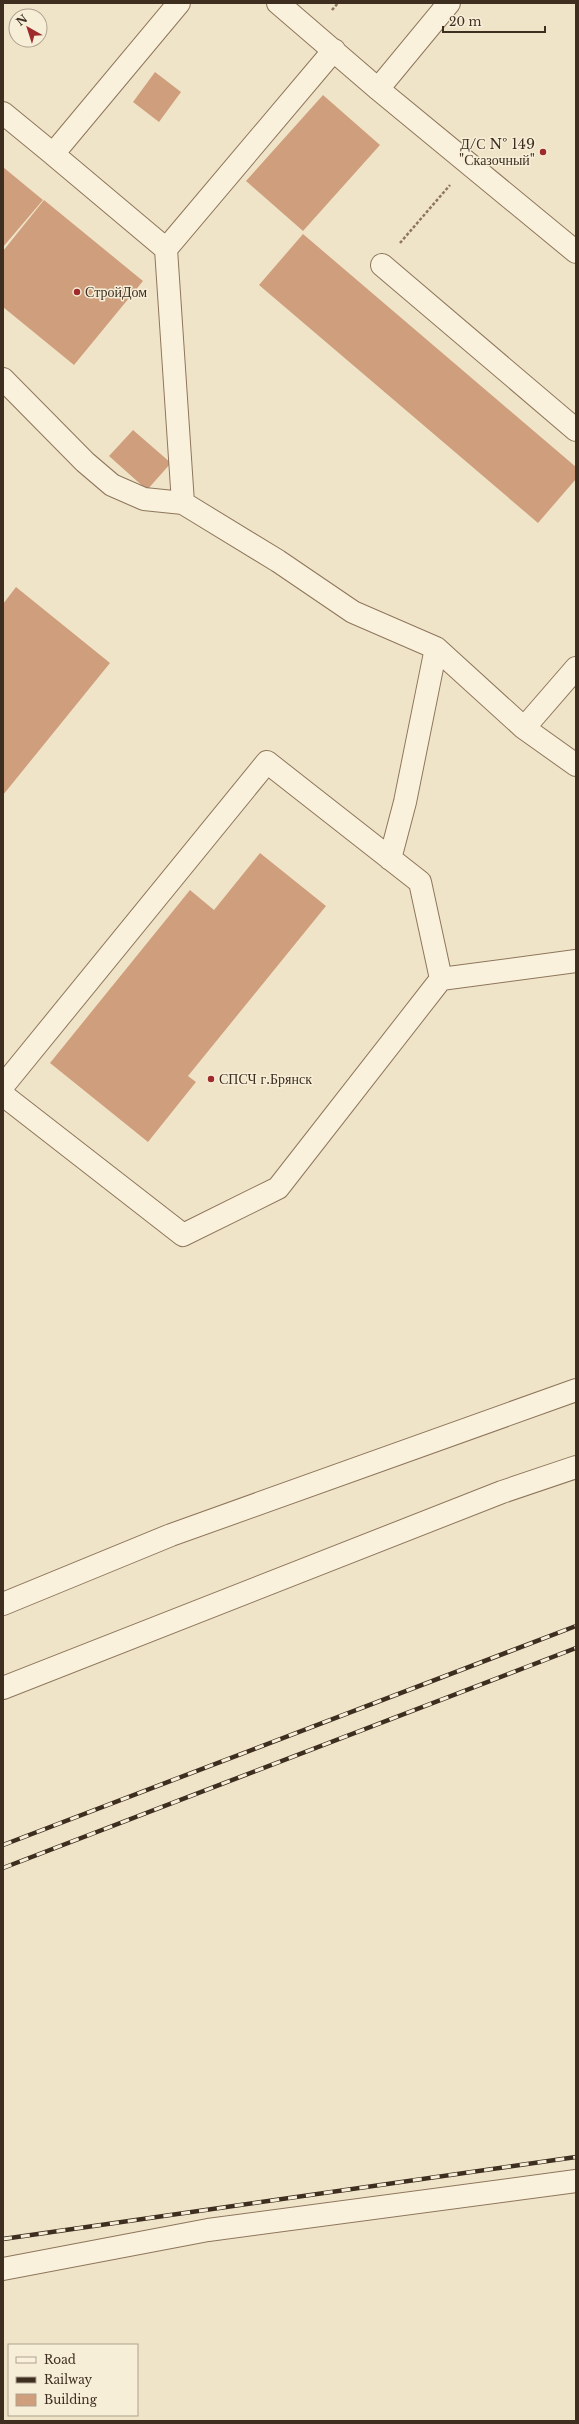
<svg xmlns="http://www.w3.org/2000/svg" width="579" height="2424" font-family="'Libre Baskerville',serif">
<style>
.building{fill:#cf9f7d}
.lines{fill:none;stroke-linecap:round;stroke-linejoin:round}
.minor-casing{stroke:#8d765c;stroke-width:24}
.path{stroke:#8d765c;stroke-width:2.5;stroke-dasharray:3 2;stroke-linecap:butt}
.minor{stroke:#faf1dc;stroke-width:22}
.rail-casing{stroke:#3d2e20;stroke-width:4.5}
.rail{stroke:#f7eed8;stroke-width:3;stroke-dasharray:9;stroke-linecap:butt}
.poi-dot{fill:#9e2a2b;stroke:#f7eed8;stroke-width:1.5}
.labels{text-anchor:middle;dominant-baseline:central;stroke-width:3;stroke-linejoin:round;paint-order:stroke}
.poi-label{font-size:14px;fill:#3d2e20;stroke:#f7eed8;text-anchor:start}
</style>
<rect width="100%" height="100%" fill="#f0e4c8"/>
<path class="building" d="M155 72 181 92 159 122 133 102Z
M323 95 380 145 303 231 246 181Z
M3 167 43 200 3 247Z
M44 200 143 281 74 365 3 307V251Z
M303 234 576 467V479L538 523 259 285Z
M133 430 171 463 147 490 109 456Z
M16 587 110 663 3 795V604Z
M260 853 326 906 188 1076 196 1082 148 1142 50 1063 190 890 214 910Z"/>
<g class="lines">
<defs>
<path id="minor" d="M278 3 378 89 576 252
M378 89 449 3
M3 113 53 154 179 3
M53 154 166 249 334 50
M166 249 183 503
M382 265 576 430
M3 379 85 462 112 485 144 499 183 503 278 561 353 612 436 648 524 728 576 668
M524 728 576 765
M390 859 405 802 436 648
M441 979 576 961
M3 1086 267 762 420 882 441 979 278 1188 183 1235 3 1095
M3 1604 171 1535 576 1390
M3 1688 502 1492 576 1467
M3 2269 208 2230 576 2181"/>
</defs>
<use href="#minor" class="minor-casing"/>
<path class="path" d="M332 10 338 3
M400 243 450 185"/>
<use href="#minor" class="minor"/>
<defs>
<path id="rail" d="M3 1845 576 1626
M3 1868 576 1648
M3 2239 576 2157"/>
</defs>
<use href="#rail" class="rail-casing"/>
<use href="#rail" class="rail"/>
</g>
<g class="poi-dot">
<circle cx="543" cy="152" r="4"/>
<circle cx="77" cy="292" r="4"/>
<circle cx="211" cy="1079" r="4"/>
</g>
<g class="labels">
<g class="poi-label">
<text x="535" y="144" text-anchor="end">Д/С № 149<tspan x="535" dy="16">"Сказочный"</tspan></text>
<text x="85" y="292">СтройДом</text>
<text x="219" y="1079">СПСЧ г.Брянск</text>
</g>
</g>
<rect width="579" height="2424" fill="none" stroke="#3d2e20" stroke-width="8"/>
<rect x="8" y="2344" width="130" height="72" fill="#f7eed8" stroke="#ada18e"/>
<rect x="16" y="2357" width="20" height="6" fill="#faf1dc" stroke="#ada18e"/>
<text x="44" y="2364" font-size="12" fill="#3d2e20">Road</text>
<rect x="16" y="2377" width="20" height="6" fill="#3d2e20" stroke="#ada18e"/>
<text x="44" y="2384" font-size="12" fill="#3d2e20">Railway</text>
<rect x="16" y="2394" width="20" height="12" fill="#cf9f7d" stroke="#ada18e"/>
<text x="44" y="2404" font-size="12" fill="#3d2e20">Building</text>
<g transform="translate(28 28) rotate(321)"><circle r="19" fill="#f7eed8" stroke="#ada18e"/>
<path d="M0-3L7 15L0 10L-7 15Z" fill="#9e2a2b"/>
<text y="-6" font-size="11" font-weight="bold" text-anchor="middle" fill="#3d2e20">N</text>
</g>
<path d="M443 26v6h102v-6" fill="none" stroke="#3d2e20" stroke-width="2"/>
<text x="449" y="26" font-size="12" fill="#3d2e20" stroke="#f7eed8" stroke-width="3" paint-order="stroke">20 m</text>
</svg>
